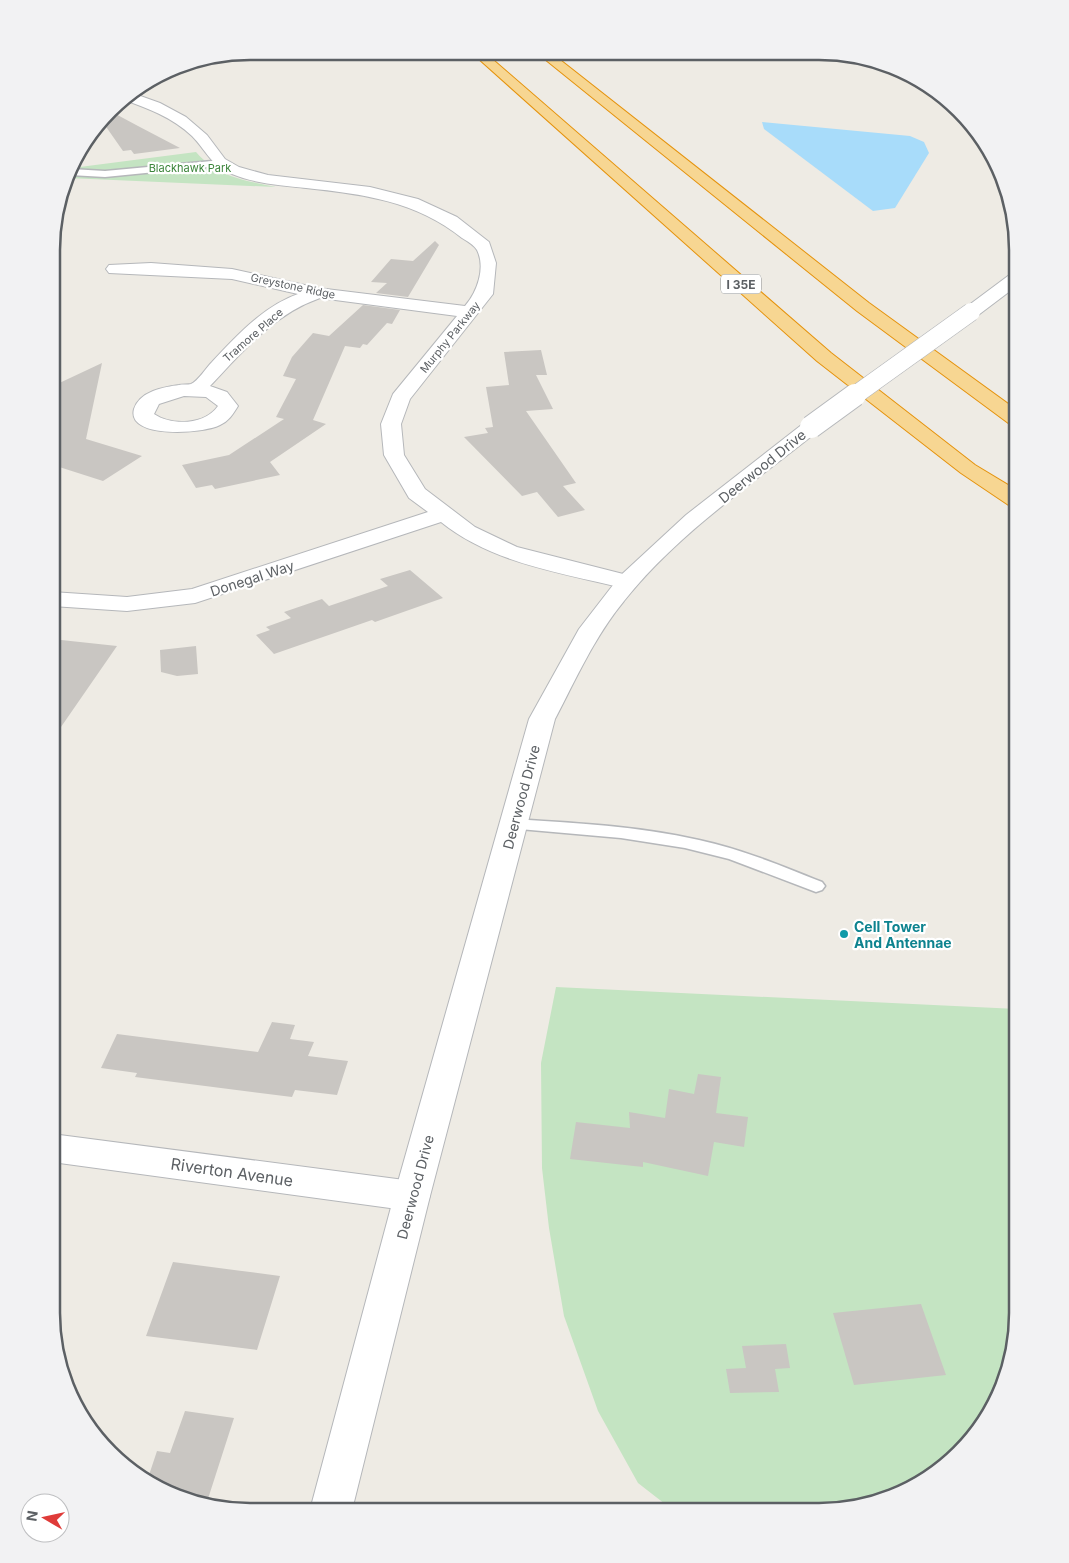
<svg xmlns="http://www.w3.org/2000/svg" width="1069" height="1563" font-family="Inter,sans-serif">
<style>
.green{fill:#c4e4c2}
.water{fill:#a8dcfa}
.building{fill:#c9c6c2}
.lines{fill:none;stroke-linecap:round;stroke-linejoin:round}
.service-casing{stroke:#b5b7ba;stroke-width:3}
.minor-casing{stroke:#b5b7ba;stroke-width:2}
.tertiary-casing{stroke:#b5b7ba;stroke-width:2}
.motorway-casing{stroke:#e5930d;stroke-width:2}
.service{fill:#fff;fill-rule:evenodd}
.minor{fill:#fff;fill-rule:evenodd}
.tertiary{fill:#fff;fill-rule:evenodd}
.motorway{fill:#f7d692;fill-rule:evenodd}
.tertiary-bridge-far1-casing{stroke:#b5b7ba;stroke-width:19;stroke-linecap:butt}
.tertiary-bridge-casing{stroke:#b5b7ba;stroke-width:24;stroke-linecap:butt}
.tertiary-bridge-far1{stroke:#fff;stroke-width:18}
.tertiary-bridge{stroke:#fff;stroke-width:22}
.culture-dot{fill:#0f9aa8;stroke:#fff;stroke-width:2}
.labels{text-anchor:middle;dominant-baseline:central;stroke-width:4.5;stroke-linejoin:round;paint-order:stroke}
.far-park-label{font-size:11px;fill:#3c853b;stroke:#fff}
.far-street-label{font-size:11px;fill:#5c6064;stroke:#fff}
.shield{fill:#fff;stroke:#8d9092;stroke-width:1}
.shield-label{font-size:12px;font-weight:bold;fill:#5c6064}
.street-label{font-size:14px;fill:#5c6064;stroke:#fff}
.culture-label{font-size:14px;font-weight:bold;fill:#0d838f;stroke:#fff;text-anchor:start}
.near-street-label{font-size:16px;fill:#5c6064;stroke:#fff}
.rim{fill:none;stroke:#5c6064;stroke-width:2.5}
</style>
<rect width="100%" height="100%" fill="#eeebe4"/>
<path class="green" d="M196 152C219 178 244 180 276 187L68 178 72 168Z
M556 987 1017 1009V1326L1003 1389 977 1434 940 1471 895 1497 819 1512 674 1511 638 1483 598 1411 564 1316 549 1228 542 1168 541 1063Z"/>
<path class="water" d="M762 122 910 136 924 142 929 153 895 208 873 211 764 129Z"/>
<path class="building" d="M110 111 138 126 180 148 134 154 131 150 123 151 102 121Z
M435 241 439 245 408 297 376 293 387 283 371 282 391 259 413 261Z
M363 305 400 310 392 324 387 323 367 345 363 344 360 348 345 346 313 420 326 424 270 462 280 475 215 489 212 485 196 488 182 465 229 455 284 419 276 417 296 379 283 376 292 357 313 333 329 336Z
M541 350 547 375H536L553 409 526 411 576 483 563 486 585 510 558 517 537 492 522 496 464 437 488 433 485 428 493 427 486 387 509 385 504 352Z
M102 363 86 439 142 456 103 481 53 465V386Z
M410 570 443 598 375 622 372 620 274 654 256 635 270 630 266 627 291 618 284 612 322 599 329 606 388 586 380 579Z
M52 639 117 646 52 740Z
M196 646 198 674 177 676 161 672 160 650Z
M272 1022 295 1025 290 1039 314 1042 308 1056 348 1061 337 1095 295 1090 292 1097 135 1077 137 1073 101 1068 117 1034 258 1052Z
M698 1074 721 1077 716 1113 748 1117 744 1147 714 1142 708 1176 643 1162V1167L570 1159 576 1122 630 1128 629 1112 665 1118 669 1089 694 1094Z
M173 1262 280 1276 257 1350 146 1336Z
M921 1304 946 1375 854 1385 833 1313Z
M786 1344 790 1368 775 1369 779 1392 730 1393 726 1369 746 1368 742 1346Z
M185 1411 234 1418 206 1505 174 1497 147 1481 157 1451 170 1453Z"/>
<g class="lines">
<defs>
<path id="service" d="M223 160 227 163 226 165 105 177 70 175 71 169 105 171Z
M513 819C575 823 638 826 699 840 741 849 782 866 822 882L825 886 822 890 816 892 729 859 685 848 621 838 507 828 505 824 507 820Z"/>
<path id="minor" d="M766 53H845L860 57 855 59 772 57Z
M132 93 160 103 186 117 207 135 225 159 239 167 268 175 370 187 418 199 457 217 489 242 496 263 493 294 410 399 401 424 404 455 425 489 475 527 517 547 635 577 639 582 635 587 627 589C564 573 493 564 441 522L195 603 127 611 52 606V592L127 597 192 589 428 512 409 498 384 455 381 424 393 394 457 316 320 298C274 314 242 352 210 386L227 392 238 406C233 414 229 421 220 425 203 434 126 439 134 409 140 391 164 387 179 385 182 384 188 385 191 384 198 381 206 368 212 362 236 336 264 306 298 294L232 279 109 273 106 269 109 265 151 263 232 269 318 288 465 306C477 292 486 268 477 250 474 245 467 241 462 238 416 201 363 194 306 188 281 185 256 184 232 174 211 166 206 150 192 136 172 117 147 108 122 99ZM184 396 206 397 218 406C205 425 172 426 154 414L159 404Z
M52 1134 412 1181 425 1186 430 1196 425 1206 412 1211 52 1162Z"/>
<path id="tertiary" d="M1018 272V285L977 316H965L962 312 965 308 1012 273Z
M811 421 818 423 821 427 818 431C752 484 677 534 624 601 595 636 576 679 555 719L430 1196 352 1510H310L394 1196 529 719 579 629 620 576 686 515 804 423Z"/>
<path id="motorway" d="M471 52H484L831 353 975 465 1018 491V507L1010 506 961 473 817 361Z
M536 52H550L869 303 1018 411V427L1011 425 857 311Z"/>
</defs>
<use href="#service" class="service-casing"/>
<use href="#minor" class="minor-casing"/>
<use href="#tertiary" class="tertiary-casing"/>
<use href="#motorway" class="motorway-casing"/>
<use href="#service" class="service"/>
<use href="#minor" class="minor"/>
<use href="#tertiary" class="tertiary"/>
<use href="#motorway" class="motorway"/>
<defs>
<path id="tertiary-bridge-far1" d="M854 396 971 312"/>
<path id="tertiary-bridge" d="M811 427 855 395"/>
</defs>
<use href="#tertiary-bridge-far1" class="tertiary-bridge-far1-casing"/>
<use href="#tertiary-bridge" class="tertiary-bridge-casing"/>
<use href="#tertiary-bridge-far1" class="tertiary-bridge-far1"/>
<use href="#tertiary-bridge" class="tertiary-bridge"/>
</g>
<circle class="culture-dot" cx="844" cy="934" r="5"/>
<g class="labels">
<g class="far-park-label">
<text x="190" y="168">Blackhawk Park</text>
</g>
<g class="far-street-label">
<text transform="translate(293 286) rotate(12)">Greystone Ridge</text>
<text transform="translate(253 335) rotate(-41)">Tramore Place</text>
<text transform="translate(450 337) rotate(-51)">Murphy Parkway</text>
</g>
<rect class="shield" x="721" y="274.5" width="40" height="19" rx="4"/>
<g class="shield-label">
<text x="741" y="284">I 35E</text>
</g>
<g class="street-label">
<text transform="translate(762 466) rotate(-39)">Deerwood Drive</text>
<text transform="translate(252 578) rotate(-18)">Donegal Way</text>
<text transform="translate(521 797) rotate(-75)">Deerwood Drive</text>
<text transform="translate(415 1187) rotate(-75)">Deerwood Drive</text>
</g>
<g class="culture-label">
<text x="854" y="926">Cell Tower<tspan x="854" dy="16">And Antennae</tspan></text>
</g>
<g class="near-street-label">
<text transform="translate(232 1172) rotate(8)">Riverton Avenue</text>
</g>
</g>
<path d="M0 0H1069V1563H0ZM250 60H819A190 190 0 0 1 1009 250V1313A190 190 0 0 1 819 1503H250A190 190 0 0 1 60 1313V250A190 190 0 0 1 250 60Z" fill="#f2f2f3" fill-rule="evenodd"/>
<path class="rim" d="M250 60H819A190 190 0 0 1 1009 250V1313A190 190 0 0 1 819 1503H250A190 190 0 0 1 60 1313V250A190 190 0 0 1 250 60Z"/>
<g transform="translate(45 1518) rotate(279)"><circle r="24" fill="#ffffff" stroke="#bebfc1"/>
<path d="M0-4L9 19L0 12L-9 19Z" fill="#df3b39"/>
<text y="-8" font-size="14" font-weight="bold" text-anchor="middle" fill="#5c6064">N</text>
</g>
</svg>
